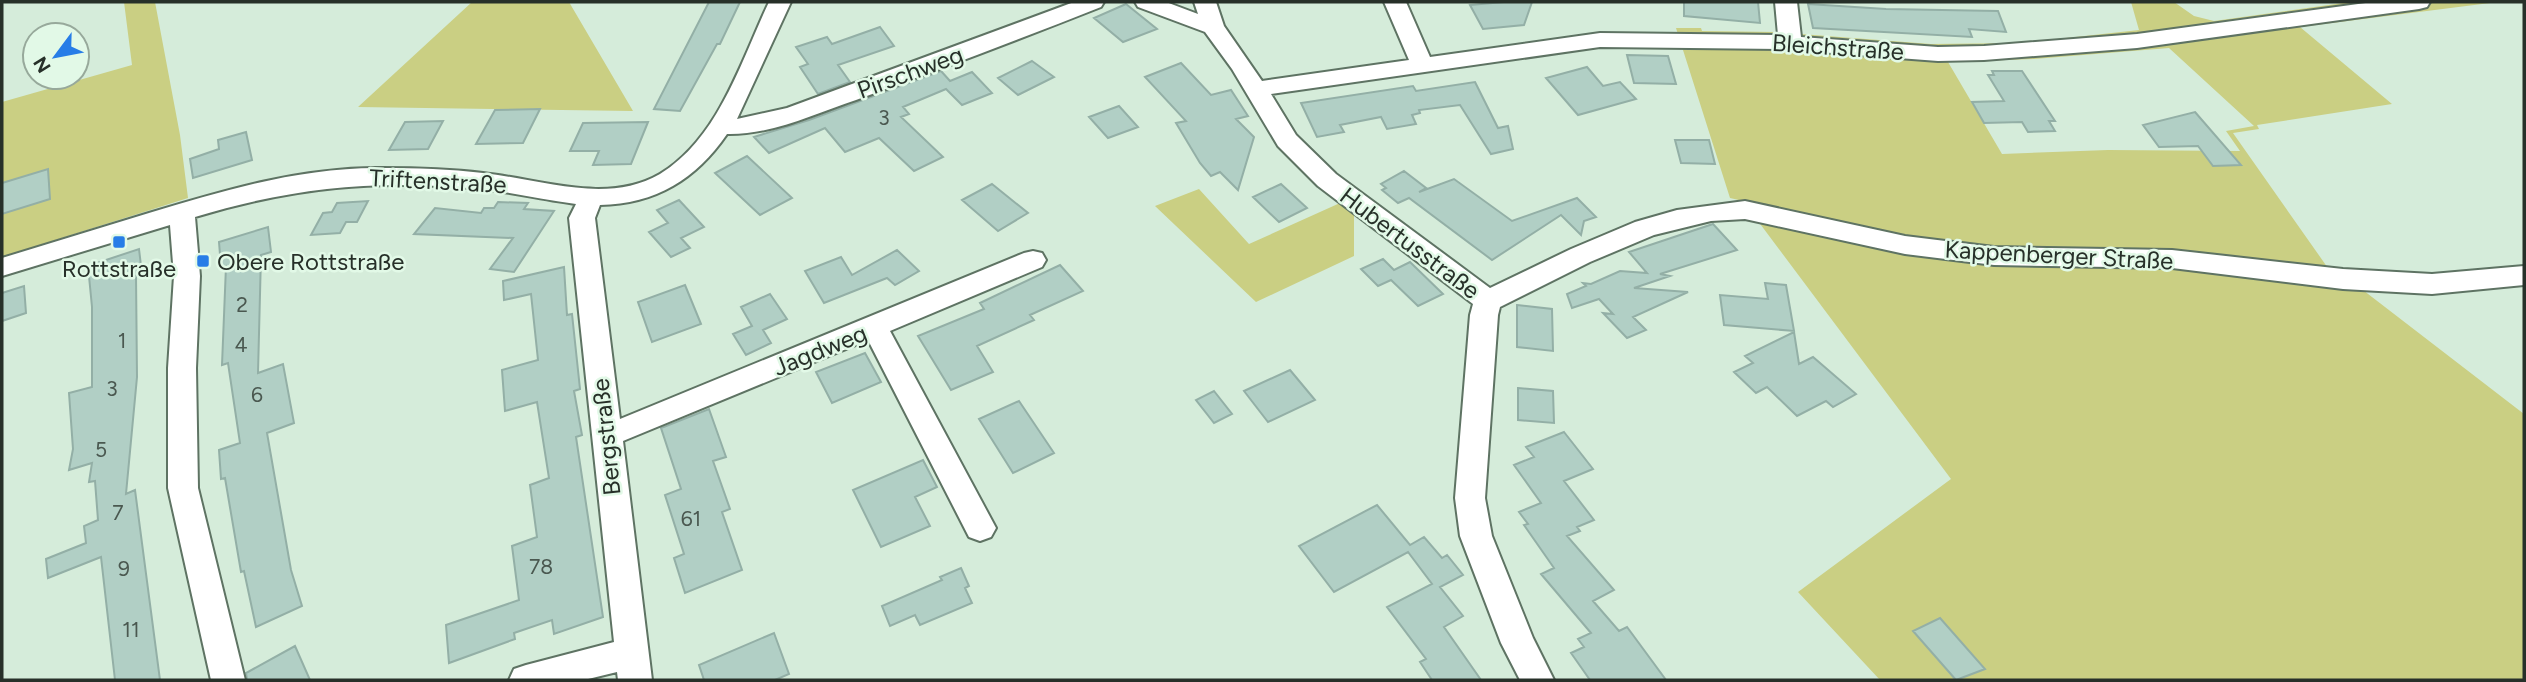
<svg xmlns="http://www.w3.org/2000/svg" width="2526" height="682" font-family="Figtree,sans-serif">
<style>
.green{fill:#cacf83;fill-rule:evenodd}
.building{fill:#b1cfc5;stroke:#93afa6;stroke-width:2}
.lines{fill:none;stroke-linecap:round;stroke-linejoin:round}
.minor-casing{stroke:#5e7363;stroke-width:4}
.minor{fill:#fff;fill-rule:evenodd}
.poi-dot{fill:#277de7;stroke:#e2f9e7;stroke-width:2.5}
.labels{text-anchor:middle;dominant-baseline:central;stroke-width:5;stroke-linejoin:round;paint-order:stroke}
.number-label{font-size:21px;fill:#4a5850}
.street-label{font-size:24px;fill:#273029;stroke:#e2f9e7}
.poi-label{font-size:24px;fill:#273029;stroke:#e2f9e7;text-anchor:start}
</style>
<rect width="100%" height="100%" fill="#d5ecda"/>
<path class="green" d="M124 2H155L180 135 188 198 2 257V102L132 65Z
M472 2H569L633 111 358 107Z
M2131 2H2174L2194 16 2214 21 2350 2H2498L2300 27 2392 104 2257 125 2259 129 2233 133 2330 271 2346 277 2524 414V680H1880L1798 592 1951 479 1743 201 1730 198 1676 28H1701L1702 31 1775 32 1931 44 2021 43 2139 30ZM2169 48 2254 126 2226 131 2240 151 2108 150 2002 154 1948 62 2034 59Z
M1199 189 1249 244 1340 203 1354 214V256L1256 302 1155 206Z"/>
<path class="building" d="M709 2H740L720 44H717L680 111 654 109Z
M1504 2H1532L1524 25 1483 29 1470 5Z
M1684 2H1758L1760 23 1684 16Z
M1126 4 1157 29 1123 42 1094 18Z
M1808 4 1886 9 1998 11 2006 32 1969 29 1972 37 1813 28Z
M880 27 894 46 838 65 850 82 818 94 800 67 808 64 796 47 827 37 832 44Z
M1627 55 1668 56 1676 84 1634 83Z
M1032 61 1054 77 1018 95 998 78Z
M1181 63 1211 95 1231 90 1248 116 1236 119 1254 137 1238 190 1220 172 1211 176 1200 163 1176 123 1186 121 1145 77Z
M1587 67 1603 86 1620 82 1636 99 1578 115 1546 78Z
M941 71 950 81 972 72 992 93 962 105 946 89 903 107 909 114 901 117 943 157 914 171 879 138 845 152 825 128 769 153 754 137 809 120Z
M1992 71H2022L2055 121H2049L2055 131 2028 132 2022 122 1984 123 1972 102 2004 101 1988 75H1994Z
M1475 82 1498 128 1508 126 1513 149 1491 154 1460 105 1419 110 1420 113 1412 115 1416 124 1387 129 1381 117 1340 125 1344 132 1317 137 1301 103 1413 86 1416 91Z
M1119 106 1138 127 1108 138 1089 117Z
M540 109 523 143 476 144 495 110Z
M2195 112 2241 165 2213 166 2198 146 2159 147 2143 125Z
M443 121 428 149 389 150 405 122Z
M648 122 631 164 593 165 599 151H570L583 123Z
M246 132 252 160 193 178 190 159 219 149 218 140Z
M1675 140H1709L1715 164 1681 163Z
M747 156 792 198 760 215 715 173Z
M48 169 50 199 2 214V183Z
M1404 171 1426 188 1419 192 1454 179 1512 221 1577 198 1596 217 1584 221 1581 235 1561 215 1492 260 1409 198 1398 203 1382 190 1386 188 1381 184Z
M992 184 1028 213 998 231 962 200Z
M1281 184 1307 208 1279 222 1253 197Z
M679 200 704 227 681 238 690 248 671 257 649 232 668 223 657 210Z
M368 201 357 222H346L340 233 311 235 323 213 332 212 337 203Z
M498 202 528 203 524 209 554 211 514 272 490 269 513 238 414 234 435 208 481 213 484 208H494Z
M1713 224 1737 250 1660 274 1670 276 1634 288 1688 292 1633 317 1646 330 1627 338 1603 313 1613 314 1599 299 1572 308 1567 294 1586 286 1583 283 1591 284 1620 271 1647 273 1629 252Z
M268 227 271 252 261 255 258 373 283 364 294 423 267 433 291 570 302 606 256 627 244 571 241 572 225 478 221 479 219 450 240 443 228 363 222 365 226 266 221 267 219 242Z
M139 249 142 274 136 276 137 377 126 494 135 490 160 680H115L101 557 48 578 46 559 86 543 84 526 98 520 95 481 89 482 92 463 69 470 73 449 69 393 92 387V307L88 266Z
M897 250 919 271 895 285 887 278 824 303 805 271 841 257 852 275Z
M1383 259 1394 270 1410 262 1443 294 1418 306 1391 280 1378 286 1361 269Z
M1060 265 1083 291 1030 315 1034 320 977 346 993 372 951 390 918 336 984 309 980 303Z
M564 267 567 315 572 314 580 389 574 391 582 435 576 437 603 617 554 634 552 620 514 633 515 639 449 663 446 625 519 600 512 546 537 537 530 485 549 478 537 402 505 411 502 370 538 360 531 294 504 300 503 281Z
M1765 283 1786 285 1794 331 1724 325 1720 295 1768 299Z
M685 285 701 324 652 342 638 302Z
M24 286 26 313 2 321V293Z
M770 294 787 319 763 330 771 343 746 355 733 334 752 326 741 307Z
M1517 305 1552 309 1553 351 1517 347Z
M1794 332 1799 364 1813 357 1856 394 1833 407 1826 401 1797 416 1767 387 1756 393 1734 372 1753 363 1745 356Z
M865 353 881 382 832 403 816 372Z
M1290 370 1315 400 1268 422 1244 391Z
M1518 388 1553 391 1554 423 1518 420Z
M1214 391 1232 414 1214 423 1196 400Z
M1019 401 1054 453 1013 473 979 419Z
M709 409 726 457 713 461 730 509 722 512 742 570 685 593 674 558 684 554 665 495 681 489 661 428Z
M1564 432 1593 469 1564 481 1594 520 1577 527 1580 531 1567 536 1614 590 1593 601 1619 631 1627 627 1666 680H1590L1571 653 1584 647 1578 639 1591 633 1541 574 1554 568 1524 525 1528 524 1519 512 1541 503 1514 465 1534 457 1526 447Z
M923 460 937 487 915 497 930 526 881 547 853 490Z
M1377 505 1410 545 1424 537 1442 558 1447 555 1463 575 1440 587 1463 616 1444 627 1481 680H1432L1420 662 1426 659 1387 607 1432 584 1408 552 1334 592 1299 546Z
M961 568 969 586 965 588 972 603 920 625 915 615 890 626 882 606 942 580 940 577Z
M1940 618 1985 669 1956 680 1913 631Z
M774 633 789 674 775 680H704L699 665Z
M295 646 310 680H247L246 673Z"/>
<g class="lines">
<defs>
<path id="minor" d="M769 2H791L737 119 787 108 1074 2H1104L1101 7C1020 39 938 70 856 100 814 114 772 135 727 134 696 179 656 204 600 205L595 218 620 419 1024 253 1033 251 1042 253 1046 260 1042 267 890 331 996 528 991 537 980 541 969 537 868 340 623 441 652 680H618L617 672 584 680H509L514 669 526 665 614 642 569 218 576 204C544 200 512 192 480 189 377 179 294 187 195 217L200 276 196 368 198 488 245 680H211L168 488V368L174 276 170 225 2 276V258C51 243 100 228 149 213 225 190 302 167 382 168 416 168 450 169 483 173 540 179 607 205 660 174 719 138 741 61 769 2Z
M1135 2H1166L1198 14 1194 2H1216L1224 26 1262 81 1409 60 1384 2H1406L1430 57 1600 33 1778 35 1775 2H1797L1801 37 1938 47 1984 46 2137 34 2373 2H2430L2427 7 2419 9 2137 48 1984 60 1938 61 1780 49 1600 47 1271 94 1296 135 1336 174 1490 288 1571 249 1635 222 1677 210 1745 201 1905 236 1994 247 2172 250 2343 269 2432 274 2524 266V285L2432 294 2343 289 2172 268 1994 265 1905 254 1745 219 1711 221 1654 235 1590 262 1500 307 1498 315 1485 498 1492 536 1533 638 1554 680H1520L1501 643 1460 536 1455 498 1470 315 1473 304 1318 186 1278 146 1232 69 1205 32 1138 7Z"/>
</defs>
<use href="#minor" class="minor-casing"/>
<use href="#minor" class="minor"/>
</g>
<g class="poi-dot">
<rect x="112" y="235" width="14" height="14" rx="3.5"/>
<rect x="196" y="254" width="14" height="14" rx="3.5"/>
</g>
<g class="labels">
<g class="number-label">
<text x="884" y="117">3</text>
<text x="242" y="304">2</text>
<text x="122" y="340">1</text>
<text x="241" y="344">4</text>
<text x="112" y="388">3</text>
<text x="257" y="394">6</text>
<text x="101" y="449">5</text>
<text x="118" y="512">7</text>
<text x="691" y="518">61</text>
<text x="541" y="566">78</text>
<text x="124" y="568">9</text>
<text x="131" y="629">11</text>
</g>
<g class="street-label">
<text transform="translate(1838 47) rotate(4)">Bleichstraße</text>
<text transform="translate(910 72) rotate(-20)">Pirschweg</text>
<text transform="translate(438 181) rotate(3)">Triftenstraße</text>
<text transform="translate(1410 243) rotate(37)">Hubertusstraße</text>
<text transform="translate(2059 255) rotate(3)">Kappenberger Straße</text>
<text transform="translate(820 350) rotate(-22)">Jagdweg</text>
<text transform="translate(606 437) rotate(-96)">Bergstraße</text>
</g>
<g class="poi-label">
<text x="217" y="261">Obere Rottstraße</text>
<text x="119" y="268" text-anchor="middle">Rottstraße</text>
</g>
</g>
<rect width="2526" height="682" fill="none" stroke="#273029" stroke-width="7"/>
<g transform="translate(56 56) rotate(238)"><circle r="33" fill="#e2f9e7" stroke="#97a99b" stroke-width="2"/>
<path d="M0-5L12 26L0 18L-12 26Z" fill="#277de7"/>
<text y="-10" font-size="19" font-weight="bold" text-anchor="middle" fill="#273029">N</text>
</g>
</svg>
